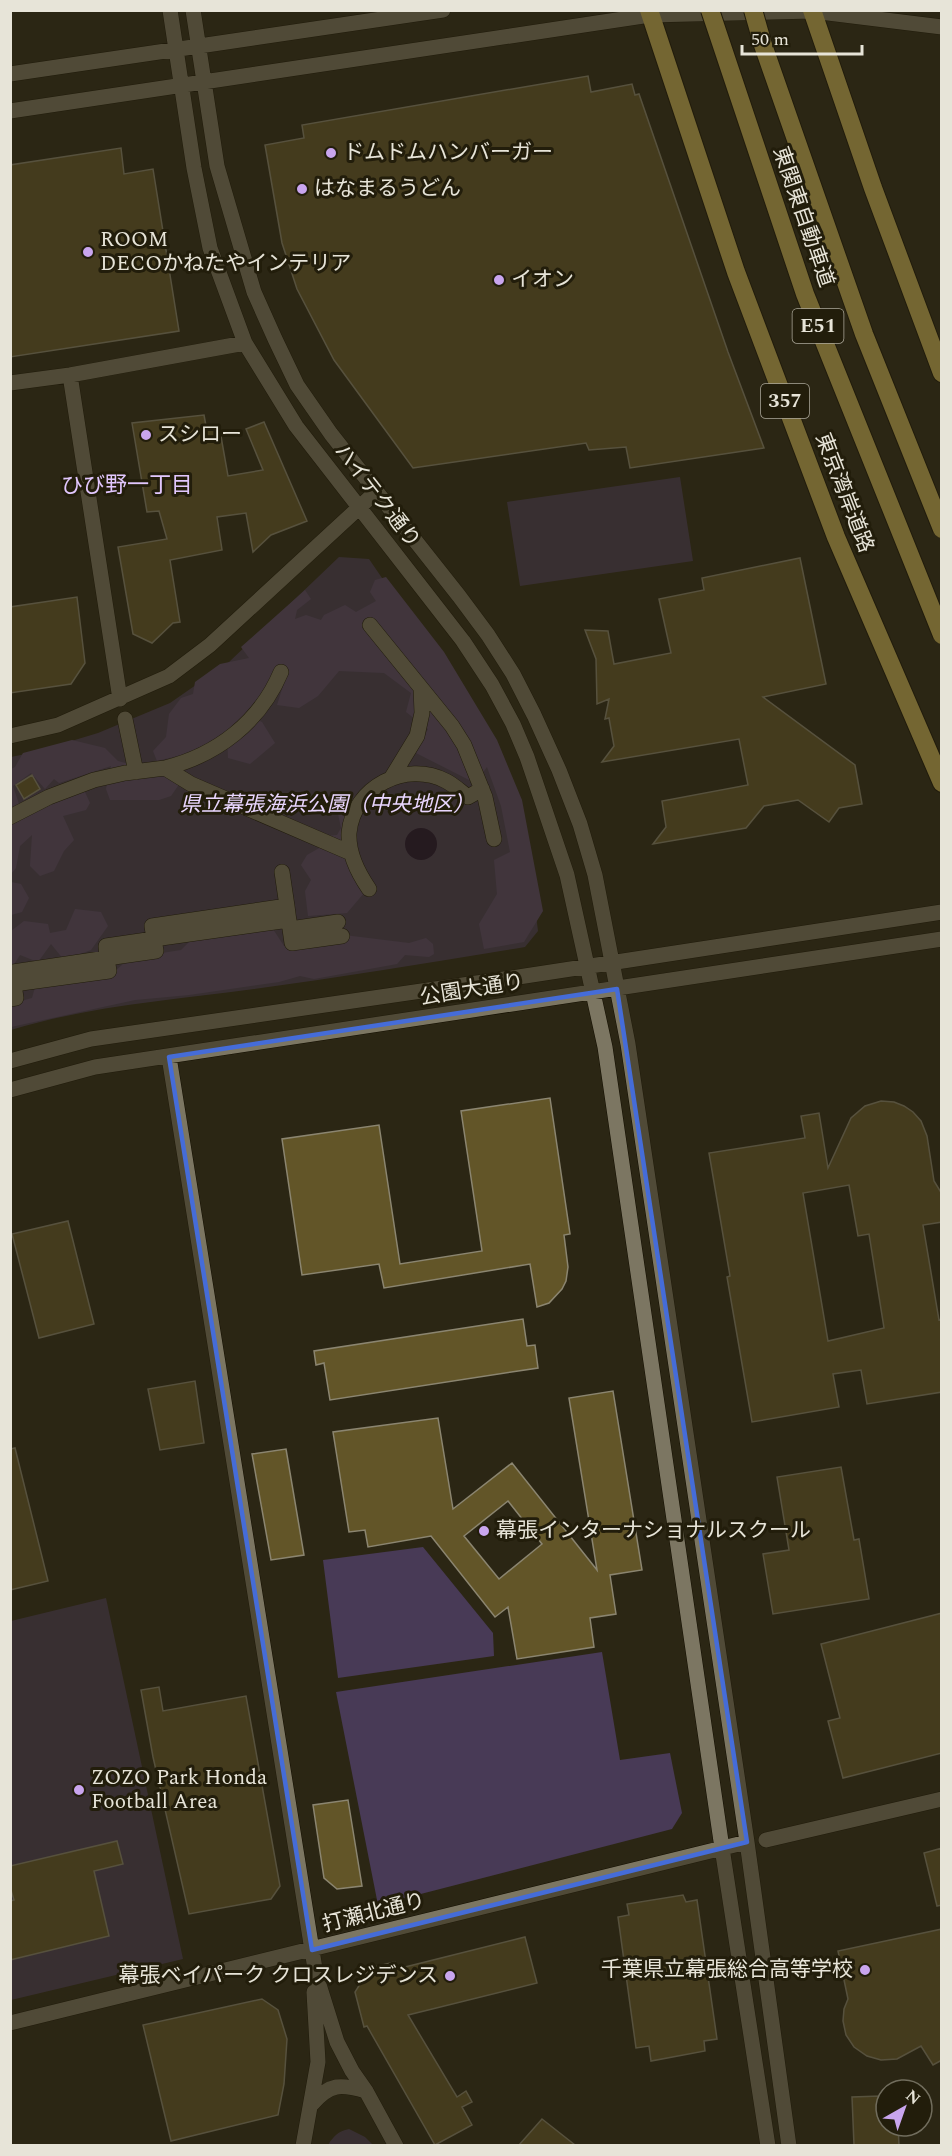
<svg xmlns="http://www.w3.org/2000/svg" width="952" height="2156" font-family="Spectral,'Noto Sans JP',serif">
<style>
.green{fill:#483a56}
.forest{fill:#5b486e}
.water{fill:#1e0c2d}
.building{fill:#625528;stroke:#8b8570;stroke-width:1.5;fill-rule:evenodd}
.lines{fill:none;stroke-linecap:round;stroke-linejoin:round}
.minor-casing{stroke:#140f01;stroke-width:16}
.highway-casing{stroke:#140f01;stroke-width:20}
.minor{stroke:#7c7662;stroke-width:15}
.highway{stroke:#cdb358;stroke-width:18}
.highway-bridge-casing{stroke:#140f01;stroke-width:20;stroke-linecap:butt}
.highway-bridge{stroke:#cdb358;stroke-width:18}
.marked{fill:none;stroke:#456cd8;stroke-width:4.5;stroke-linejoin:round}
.poi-dot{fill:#c9a5ee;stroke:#221d0b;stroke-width:2}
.labels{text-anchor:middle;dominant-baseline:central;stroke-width:6;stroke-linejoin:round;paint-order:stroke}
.shield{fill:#221d0b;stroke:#aca89a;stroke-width:1.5}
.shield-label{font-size:20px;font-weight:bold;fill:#e7e4d8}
.poi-label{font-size:21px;fill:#e7e4d8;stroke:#221d0b;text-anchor:start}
.street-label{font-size:21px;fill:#e7e4d8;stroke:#221d0b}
.park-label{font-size:21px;font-style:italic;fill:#e9d6fe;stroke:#221d0b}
.neighbourhood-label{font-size:22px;fill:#e1c6fd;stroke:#221d0b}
</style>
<rect width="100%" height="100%" fill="#2b2614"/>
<path class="green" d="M680 477 693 561 520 586 507 502Z
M339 557 369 559 465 699 534 898 538 931 525 947C434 962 344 977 254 989 172 1000 89 1006 11 1030V757L35 752 98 733 170 703 229 662Z
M423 1547 493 1633 494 1656 338 1678 323 1560Z
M106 1598 183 1959 11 2000V1621Z
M602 1652 620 1760 670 1753 682 1813 672 1829 378 1905 336 1692Z
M349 2129 365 2137 373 2145H328C333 2137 338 2131 349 2129Z"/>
<path class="forest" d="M386 577 444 652 497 740 522 800 543 911 524 942 484 949 479 924 497 894 494 860 510 852 501 806 487 767 475 783 416 753 428 729 406 712 411 693 384 673 339 671 318 696 299 708 277 705 284 683 246 715 262 722 275 743 250 764 228 758 227 732 205 749 157 761 153 751 166 737 169 714 181 698 193 694 195 682 220 664 249 658 241 647 305 590 311 599 297 610 295 619 306 615 321 620 324 615 345 605 356 612 376 601 370 592 375 580Z
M72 740 105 748 118 761 161 773 180 783 171 796 159 800H110L106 789 111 766 59 783 54 779 45 789 31 773 13 786 22 813 84 790 90 803 86 810 63 816 74 840 64 851 54 871 40 876 30 866 32 835 20 846 16 868 11 874V769L15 767 23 753Z
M349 800 355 801 351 829 370 886 347 913 308 916 305 891 311 880 301 865 307 855 321 847 324 836 337 835 341 828 337 809Z
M11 882 21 884 29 898 22 912 11 915Z
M75 909 101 912 108 926 91 950 64 960 51 944 38 962 20 955 11 969V931L24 921 48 924 50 933 66 930Z
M271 926 284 946 344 935 409 943 426 938 433 944 434 954 429 957 405 955 397 964 314 979 300 976 279 982 189 995 135 1000 11 1027 10 1004 32 998 36 984 107 978 130 958 181 950 196 935Z"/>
<path class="water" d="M405 844a16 16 0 1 1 32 0a16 16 0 1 1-32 0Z"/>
<path class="building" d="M588 76 591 92 632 84 635 95 639 94 728 352 764 448 630 468 626 447 589 450 586 443 413 468 334 360 297 289 282 243 265 145 304 138 302 125Z
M121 148 124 174 153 169 179 331 10 357V165Z
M204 415 206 426 219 425 228 476 263 470 246 429 264 422 307 521 271 535 253 552 246 513 217 517 222 550 170 560 180 622 173 623 152 643 133 634 118 547 167 539 159 511 147 512 132 423Z
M800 558 826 684 763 697 855 765 862 804 839 808 829 822 798 800 764 806 746 828 653 844 666 827 662 801 748 785 739 739 602 762 614 746 609 718 605 719 609 699 597 704 596 659 585 630 608 631 614 664 671 653 659 599 704 590 702 578Z
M77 597 85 663 71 684 10 693V607Z
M32 775 40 789 24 799 16 785Z
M550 1098 570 1234 564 1235 568 1267 566 1281 562 1289 549 1303 537 1307 530 1264 384 1288 379 1264 302 1275 282 1139 379 1125 400 1264 482 1251 461 1111Z
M881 1101 894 1102 904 1106 913 1112 921 1121 927 1136 934 1181 942 1194V1222L923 1225 939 1320 942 1319V1392L867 1404 861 1370 833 1374 839 1407 752 1422 727 1277 730 1276 709 1153 805 1138 801 1116 819 1113 828 1168 851 1118 865 1106ZM849 1185 858 1236 869 1234 884 1328 828 1341 803 1193Z
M68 1221 94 1324 39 1338 12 1234Z
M523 1319 527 1346 535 1345 538 1368 330 1400 324 1363 316 1365 314 1351Z
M195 1381 204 1443 160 1450 148 1389Z
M613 1391 642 1570 610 1575 616 1614 590 1618 594 1647 517 1659 508 1607 495 1617 431 1536 368 1547 365 1530 349 1532 333 1432 438 1418 453 1509 512 1463 597 1570 569 1398ZM508 1501 542 1544 499 1579 464 1536Z
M15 1448 48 1581 10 1590V1449Z
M286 1449 304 1555 271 1560 252 1454Z
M841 1467 854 1540 859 1539 869 1599 773 1614 763 1554 789 1550 777 1477Z
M942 1613V1753L843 1778 828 1721 840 1718 821 1644Z
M159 1687 163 1711 246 1696 280 1886 271 1899 189 1914 153 1757 141 1690Z
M348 1800 362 1886 337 1889 324 1878 313 1805Z
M117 1841 123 1864 94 1871 109 1936 10 1960V1901L14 1900 10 1887V1866Z
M942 1848V1905L937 1906 924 1853Z
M683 1895 686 1902 697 1900 717 2039 704 2041 705 2051 651 2061 649 2046 636 2048 618 1917 629 1915 627 1904Z
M942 1929V2060L933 2065 921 2046 897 2059 881 2060 867 2056 854 2047 846 2035 843 2021 844 2009 848 1999 838 1951Z
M525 1937 537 1983 408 2015 457 2097 466 2091 472 2102 462 2107 472 2125 435 2145 367 2026 364 2027 355 1992 370 1968 395 1962 397 1969Z
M262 1999 278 2010 287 2039 284 2084 278 2115 171 2141 143 2025Z
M880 2096V2109H886V2126H898L899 2145H854L852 2097Z
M542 2119 575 2145H519Z"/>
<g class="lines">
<defs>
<path id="minor" d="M170 10 194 168 210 248 245 343 296 426 463 641 492 685 513 724 527 757 567 875 605 1047 722 1848 768 2146
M193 10 217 166 254 292 275 339 297 385 331 434 459 596 488 635 513 674 534 715 559 770 580 824 595 875 628 1044 747 1842 789 2146
M10 74 443 10
M10 111 650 15 812 11 942 27
M70 375 120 699
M10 383 70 375 245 343
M370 625 452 726 464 745 485 797 494 839
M125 719 136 772
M10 736 58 725 169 676 210 645 377 491
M165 768C217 755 260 722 281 672
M392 777 417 736 422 713 421 688
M10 817 49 797 94 780 125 773 165 768 191 784 351 853
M282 872 287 906
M369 889C358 873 348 853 349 833 353 787 406 760 446 781 454 785 461 792 468 797L482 789
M290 929 292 943 342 936
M10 985 14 984 13 972 107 958 106 946 154 939 152 926 287 906 290 929 338 922
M10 999 16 998 14 984 109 971 107 958 156 951 154 939 289 920
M169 1057 316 1975 337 2042 352 2071 366 2091 396 2146
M10 1061 91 1039 525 976 942 912
M10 1090 95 1067 942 939
M766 1840 942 1799
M10 2023 747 1842
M312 2104C330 2083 341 2084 366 2091
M303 2146 318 2062 314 1992"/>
<path id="highway" d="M649 10 736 272 836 537 942 783
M812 10 873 188 942 373"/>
</defs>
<use href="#minor" class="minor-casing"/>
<use href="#highway" class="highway-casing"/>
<use href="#minor" class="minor"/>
<use href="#highway" class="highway"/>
<defs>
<path id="highway-bridge" d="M710 10 805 294 942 635
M753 10 763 45 864 334 942 529"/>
</defs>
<use href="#highway-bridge" class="highway-bridge-casing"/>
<use href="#highway-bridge" class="highway-bridge"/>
</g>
<path d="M0 0H952V2156H0ZM617 989 747 1842 312 1950 169 1057Z" fill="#2b2614" fill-opacity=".55" fill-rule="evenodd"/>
<path class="marked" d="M617 989 747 1842 312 1950 169 1057Z"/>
<g class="poi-dot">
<circle cx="331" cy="153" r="6"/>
<circle cx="302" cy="189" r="6"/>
<circle cx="88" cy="252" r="6"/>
<circle cx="499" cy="280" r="6"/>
<circle cx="146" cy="435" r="6"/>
<circle cx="484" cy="1531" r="6"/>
<circle cx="79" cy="1790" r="6"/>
<circle cx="865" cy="1970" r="6"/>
<circle cx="450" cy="1976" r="6"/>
</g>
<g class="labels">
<g class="shield">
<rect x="792.5" y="309" width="51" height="34" rx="4.5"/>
<rect x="761" y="384" width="48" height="34" rx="4.5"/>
</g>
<g class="shield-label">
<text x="818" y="326">E51</text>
<text x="785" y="401">357</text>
</g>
<g class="poi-label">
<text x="343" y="153">ドムドムハンバーガー</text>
<text x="314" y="189">はなまるうどん</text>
<text x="100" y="240">ROOM<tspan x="100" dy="24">DECOかねたやインテリア</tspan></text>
<text x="511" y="280">イオン</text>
<text x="158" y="435">スシロー</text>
<text x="496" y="1531">幕張インターナショナルスクール</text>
<text x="91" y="1778">ZOZO Park Honda<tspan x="91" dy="24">Football Area</tspan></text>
<text x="853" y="1970" text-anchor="end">千葉県立幕張総合高等学校</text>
<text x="438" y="1976" text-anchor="end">幕張ベイパーク クロスレジデンス</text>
</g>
<g class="street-label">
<text transform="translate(803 217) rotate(71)">東関東自動車道</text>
<text transform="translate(844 493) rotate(69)">東京湾岸道路</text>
<text transform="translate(377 496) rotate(52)">ハイテク通り</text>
<text transform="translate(472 990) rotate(-9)">公園大通り</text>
<text transform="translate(374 1913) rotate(-14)">打瀬北通り</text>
</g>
<g class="park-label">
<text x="327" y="805">県立幕張海浜公園（中央地区）</text>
</g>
<g class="neighbourhood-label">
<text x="127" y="485">ひび野一丁目</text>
</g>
</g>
<rect width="952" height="2156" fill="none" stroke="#e7e4d8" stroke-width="24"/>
<g transform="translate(904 2108) rotate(40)"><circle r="28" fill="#221d0b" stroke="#716d5d" stroke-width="1.5"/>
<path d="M0-4.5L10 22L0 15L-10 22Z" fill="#c9a5ee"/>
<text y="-9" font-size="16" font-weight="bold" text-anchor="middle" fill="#e7e4d8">N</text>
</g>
<path d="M742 45v9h120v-9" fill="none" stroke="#e7e4d8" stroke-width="3"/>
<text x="751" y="45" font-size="18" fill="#e7e4d8" stroke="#221d0b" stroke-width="4.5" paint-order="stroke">50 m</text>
</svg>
